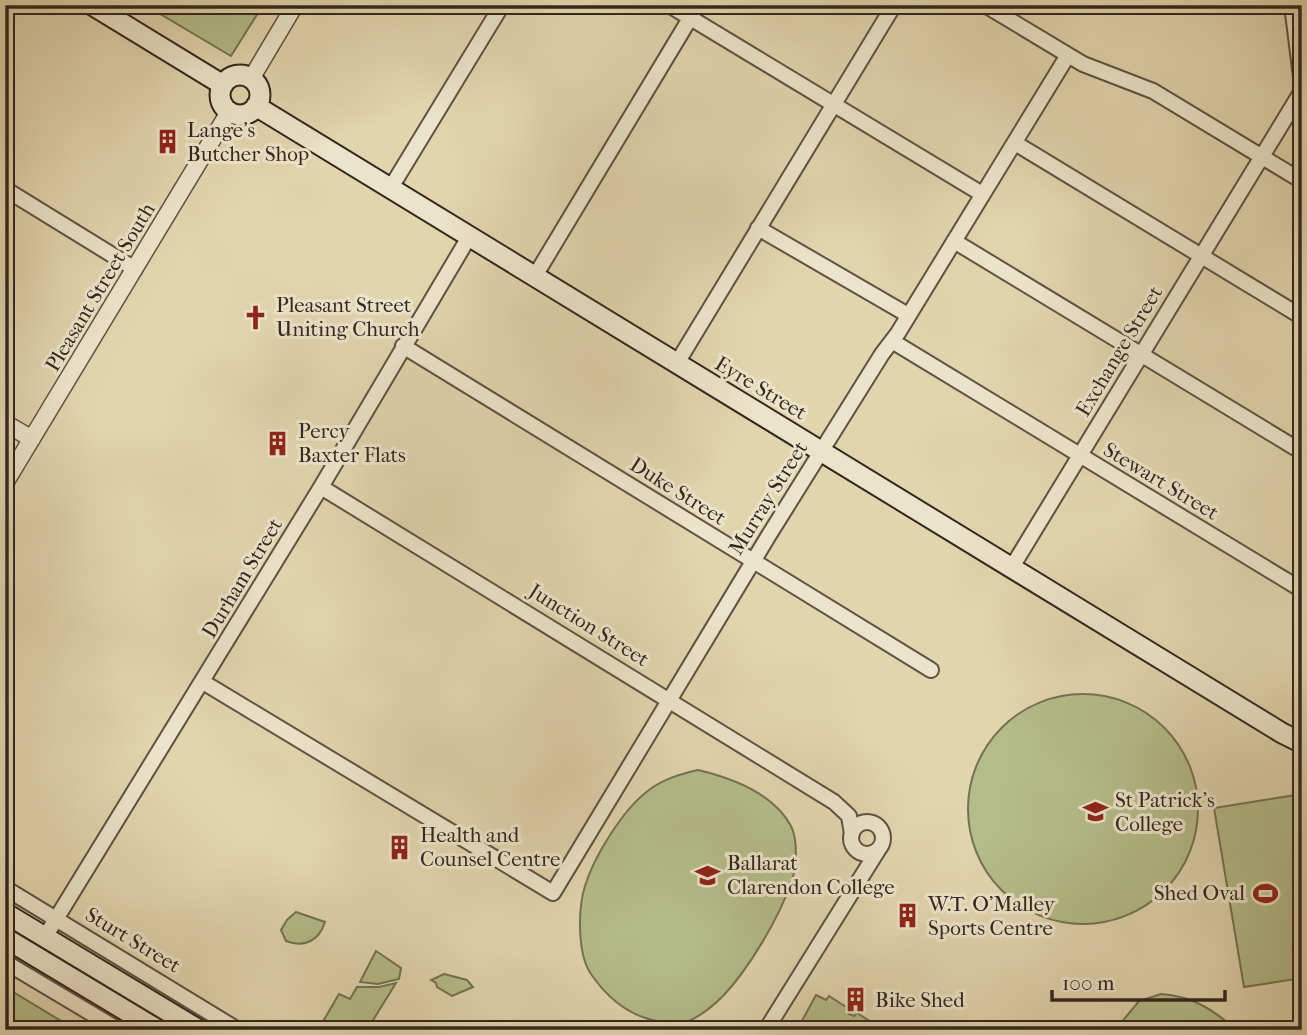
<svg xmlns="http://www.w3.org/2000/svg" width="1307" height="1035" font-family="'IM FELL French Canon',serif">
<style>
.green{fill:#b4bd89;stroke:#737254;stroke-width:2}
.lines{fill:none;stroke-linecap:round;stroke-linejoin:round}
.minor-casing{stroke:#5e5243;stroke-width:18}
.tertiary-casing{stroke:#5e5243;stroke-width:19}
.secondary-casing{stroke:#32271f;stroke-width:23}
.minor{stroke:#ece4ca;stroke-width:14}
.tertiary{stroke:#ece4ca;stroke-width:16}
.secondary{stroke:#ece4ca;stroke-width:19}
.labels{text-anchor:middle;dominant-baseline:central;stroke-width:6;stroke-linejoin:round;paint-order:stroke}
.poi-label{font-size:21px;fill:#32271f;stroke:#ece4ca;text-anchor:start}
.street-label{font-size:21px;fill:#32271f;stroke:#ece4ca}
</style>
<rect width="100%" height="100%" fill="#e2d5ae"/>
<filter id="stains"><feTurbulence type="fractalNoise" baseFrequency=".00286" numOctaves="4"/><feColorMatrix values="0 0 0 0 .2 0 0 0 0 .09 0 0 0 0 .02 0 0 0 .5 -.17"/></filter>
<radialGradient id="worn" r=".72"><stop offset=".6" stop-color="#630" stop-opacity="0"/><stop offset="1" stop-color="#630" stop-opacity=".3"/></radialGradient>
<path class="green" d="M145 5H263L231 56Z
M968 809a115 115 0 1 1 230 0a115 115 0 1 1-230 0Z
M698 770C732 778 773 793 791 826 798 840 797 868 791 883 779 918 748 970 723 996 712 1007 698 1018 684 1023 677 1025 670 1023 663 1022 631 1018 608 999 591 974 577 954 578 908 585 886 594 856 624 808 649 790 663 779 681 774 698 770Z
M1302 794V978L1244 987 1214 808Z
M296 912 325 922C319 941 304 948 286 941L281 930 287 920Z
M376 951 401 968 399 979 378 984 360 982Z
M444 974 467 980 473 987 452 996 437 987 436 983 431 980Z
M396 983 367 1030H318L339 994 350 999 357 987H379Z
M5 987 76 1030H5Z
M1161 994C1193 996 1213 1010 1237 1030H1115L1139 1001Z
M816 995 826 1000 829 996 851 1010 849 1014 854 1016 857 1013 879 1027 877 1030H797Z"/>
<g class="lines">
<defs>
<path id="minor" d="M669 5 982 194
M985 5 1083 64 1153 91 1302 181
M1015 143 1302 317
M5 189 135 269
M390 189 502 5
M758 228 908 315
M954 241 1302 452
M535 276 698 5
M892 341 1302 590
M403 346 931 670
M677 363 894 5
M321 487 834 802 849 816 852 834
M1012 567 1300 94 1302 85 1292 5
M203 682 553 893 769 535 882 354 898 333 1068 55
M851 838a16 16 0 1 1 32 0a16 16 0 1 1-32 0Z
M5 888 238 1030
M45 937 321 487 469 237
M5 962 119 1030
M766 1030 880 847"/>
<path id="tertiary" d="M251 79 295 5
M5 423 32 439
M5 483 229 112"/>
<path id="secondary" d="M92 5 223 85
M220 95a20 20 0 1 1 40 0a20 20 0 1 1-40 0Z
M256 106 1282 733 1302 743
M5 913 199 1030
M5 938 158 1030"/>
</defs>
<use href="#minor" class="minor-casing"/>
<use href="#tertiary" class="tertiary-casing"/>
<use href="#secondary" class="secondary-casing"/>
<use href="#minor" class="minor"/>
<use href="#tertiary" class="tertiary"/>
<use href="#secondary" class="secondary"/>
</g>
<defs>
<symbol id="building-bare" viewBox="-9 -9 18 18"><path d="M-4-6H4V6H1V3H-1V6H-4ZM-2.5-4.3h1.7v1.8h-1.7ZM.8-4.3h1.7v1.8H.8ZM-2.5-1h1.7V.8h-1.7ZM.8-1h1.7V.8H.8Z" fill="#8f2418" stroke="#ece4ca" stroke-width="2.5" paint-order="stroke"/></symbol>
<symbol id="church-bare" viewBox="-9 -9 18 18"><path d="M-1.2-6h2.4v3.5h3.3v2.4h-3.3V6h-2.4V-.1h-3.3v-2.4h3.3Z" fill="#8f2418" stroke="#ece4ca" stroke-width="2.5" paint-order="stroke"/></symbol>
<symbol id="school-bare" viewBox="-9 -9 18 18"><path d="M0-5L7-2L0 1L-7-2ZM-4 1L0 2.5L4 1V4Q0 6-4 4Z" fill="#8f2418" stroke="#ece4ca" stroke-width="2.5" paint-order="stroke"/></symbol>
<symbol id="stadium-bare" viewBox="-9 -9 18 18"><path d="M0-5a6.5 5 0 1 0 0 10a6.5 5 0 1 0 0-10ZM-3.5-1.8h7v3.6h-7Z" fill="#8f2418" stroke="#ece4ca" stroke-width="2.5" paint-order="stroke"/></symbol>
</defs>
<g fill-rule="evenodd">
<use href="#building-bare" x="150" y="124" width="35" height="35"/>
<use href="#church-bare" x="238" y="300" width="35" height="35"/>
<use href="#building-bare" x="260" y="426" width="35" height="35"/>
<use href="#school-bare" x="1078" y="794" width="35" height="35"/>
<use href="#building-bare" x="382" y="830" width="35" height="35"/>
<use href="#school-bare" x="690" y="858" width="35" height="35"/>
<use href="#stadium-bare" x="1248" y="876" width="35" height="35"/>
<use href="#building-bare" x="890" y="898" width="35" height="35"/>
<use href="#building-bare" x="838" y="982" width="35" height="35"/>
</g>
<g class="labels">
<g class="poi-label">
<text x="187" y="130">Lange's<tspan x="187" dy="24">Butcher Shop</tspan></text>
<text x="276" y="305">Pleasant Street<tspan x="276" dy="24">Uniting Church</tspan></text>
<text x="298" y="431">Percy<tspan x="298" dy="24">Baxter Flats</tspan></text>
<text x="1115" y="800">St Patrick's<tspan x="1115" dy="24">College</tspan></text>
<text x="420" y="835">Health and<tspan x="420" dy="24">Counsel Centre</tspan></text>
<text x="727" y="863">Ballarat<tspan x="727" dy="24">Clarendon College</tspan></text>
<text x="1245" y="893" text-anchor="end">Shed Oval</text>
<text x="928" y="904">W.T. O'Malley<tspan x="928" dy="24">Sports Centre</tspan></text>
<text x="875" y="1000">Bike Shed</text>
</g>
<g class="street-label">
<text transform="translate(100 287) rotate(-59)">Pleasant Street South</text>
<text transform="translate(1119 351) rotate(-59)">Exchange Street</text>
<text transform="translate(761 388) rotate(31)">Eyre Street</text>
<text transform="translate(1161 481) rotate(31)">Stewart Street</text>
<text transform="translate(678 491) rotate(32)">Duke Street</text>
<text transform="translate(768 498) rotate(-58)">Murray Street</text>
<text transform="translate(242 578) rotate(-59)">Durham Street</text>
<text transform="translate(589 625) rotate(32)">Junction Street</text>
<text transform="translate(133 940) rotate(31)">Sturt Street</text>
</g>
</g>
<rect width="1307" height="1035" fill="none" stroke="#e2d5ae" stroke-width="28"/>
<rect x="7" y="7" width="1293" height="1021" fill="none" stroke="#32271f" stroke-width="3.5"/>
<rect x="14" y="14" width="1279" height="1007" fill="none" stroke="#32271f" stroke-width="2"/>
<path d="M1052 990v10h173v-10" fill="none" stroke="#32271f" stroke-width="3.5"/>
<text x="1062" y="990" font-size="21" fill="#32271f" stroke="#ece4ca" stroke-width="5" paint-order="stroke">100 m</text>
<rect width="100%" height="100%" filter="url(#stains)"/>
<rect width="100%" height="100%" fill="url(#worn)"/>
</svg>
